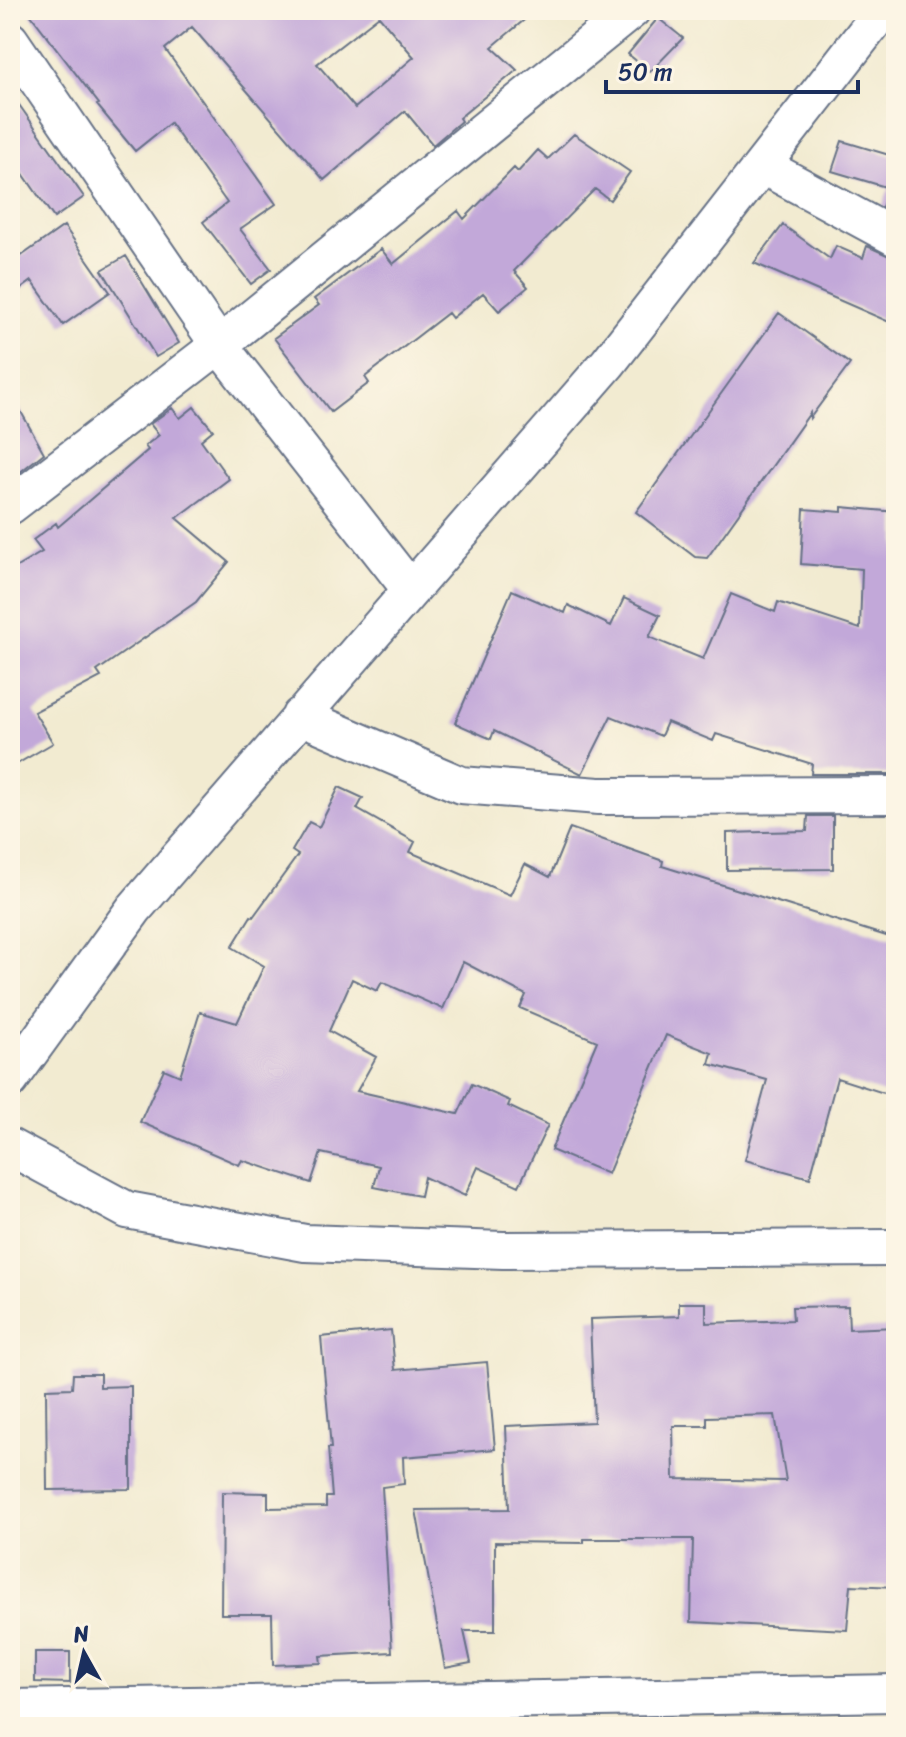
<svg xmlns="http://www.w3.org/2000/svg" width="906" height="1737" font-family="Sriracha,sans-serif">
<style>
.building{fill:#c2a8d9;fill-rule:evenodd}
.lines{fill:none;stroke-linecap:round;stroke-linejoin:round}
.minor-casing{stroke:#667186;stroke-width:40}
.minor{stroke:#fff;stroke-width:36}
</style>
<rect width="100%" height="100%" fill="#fcf5e5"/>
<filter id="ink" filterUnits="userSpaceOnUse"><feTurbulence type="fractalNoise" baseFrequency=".0125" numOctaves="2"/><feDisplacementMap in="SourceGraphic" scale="16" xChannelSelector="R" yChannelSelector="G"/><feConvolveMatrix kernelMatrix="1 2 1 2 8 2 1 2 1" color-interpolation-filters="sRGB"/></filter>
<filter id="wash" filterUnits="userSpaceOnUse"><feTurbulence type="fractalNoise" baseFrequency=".006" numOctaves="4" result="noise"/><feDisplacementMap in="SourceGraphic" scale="32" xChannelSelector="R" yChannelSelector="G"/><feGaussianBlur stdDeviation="1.8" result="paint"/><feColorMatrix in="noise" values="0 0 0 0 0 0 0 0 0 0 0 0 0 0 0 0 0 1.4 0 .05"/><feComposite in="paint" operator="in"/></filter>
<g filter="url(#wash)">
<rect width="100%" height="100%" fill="#f2ebd1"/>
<g id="blocks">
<path class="building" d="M27 10H536L492 47 517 70 459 118 461 121 433 145 405 111 324 180 192 27 165 49 276 204 240 229 271 269 251 284 203 222 227 203 170 123 135 151 97 105 99 104ZM379 16 414 57 355 108 317 64Z
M658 18 683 38 650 72 628 54Z
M10 92 84 197 54 218 10 155Z
M574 134 630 172 610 200 595 189 514 271 528 287 499 311 483 293 452 318 448 313 365 377 369 383 331 412 274 338 319 305 314 299 381 249 393 264 458 211 464 219 514 168 518 172 538 150 548 159Z
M842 141 896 157V214L882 207 889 188 832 171Z
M783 225 830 259 836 246 863 258 867 246 896 259V325L754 263Z
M64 226 110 292 63 325 32 281 10 297V264Z
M126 256 179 343 156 357 102 270Z
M779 313 850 364 810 418V413L707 558 695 557 636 512Z
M10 392 44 453 10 480Z
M194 407 213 430 201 440 229 479 177 518 229 562 196 602 97 671 101 677 34 712 53 743 10 768V571L42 552 33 540 56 523 58 527 148 450 145 446 159 435 150 424 172 408 180 418Z
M842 507 896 512V774H811L812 764 716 734 713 741 667 722 661 736 611 716 582 774 494 731 491 739 455 723 512 590 565 613 568 605 611 626 624 598 660 615 649 637 703 659 731 594 775 612 778 602 860 629 862 569 801 564 804 509 842 512Z
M339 787 363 798 357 809 415 842 410 852 510 895 525 864 550 877 570 828 663 861 662 866 896 939V1097L837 1078 810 1178 745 1160 767 1080 709 1064 712 1053 666 1035 608 1174 551 1150 597 1041 520 1008 526 995 463 962 443 1009 382 982 377 991 352 979 329 1031 376 1057 357 1091 458 1114 472 1084 510 1101 508 1106 548 1125 519 1186 478 1167 465 1196 424 1177 420 1196 374 1187 379 1166 321 1153 311 1183 242 1160 239 1165 140 1122 164 1069 180 1076 200 1012 237 1023 264 966 232 947 251 916 253 917 298 855 292 851 309 822 319 827Z
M808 816H833V869L727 870V833L807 831Z
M679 1303H706V1323L793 1320 792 1307 848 1306 849 1329 896 1327V1587L851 1585 847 1630 691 1622 693 1539H584V1543L495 1542V1631H464L471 1663 445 1668 416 1510 509 1509 506 1426 594 1422 590 1319 679 1316ZM775 1415 786 1481 674 1479 673 1426H707V1417Z
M391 1330 395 1370 487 1362 495 1449 403 1457 404 1484 382 1487 392 1652 320 1656 321 1663 273 1665 272 1614H221L222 1492 268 1493V1508L326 1507V1497H332L328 1448H331L321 1337Z
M73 1374H100V1387L131 1386V1489L47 1490 46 1389 72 1388Z
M35 1652H70V1683L35 1682Z"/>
</g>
</g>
<g filter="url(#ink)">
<use href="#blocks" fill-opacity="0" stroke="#667186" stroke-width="2"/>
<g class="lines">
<defs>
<path id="minor" d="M10 40 219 345 410 589
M763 166 896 238
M10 506 219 345 632 10
M300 716 461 785 599 796 896 795
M10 1080 134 909 608 363 883 10
M10 1147 127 1210 305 1243 503 1250 896 1248
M10 1708 896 1693"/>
</defs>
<use href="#minor" class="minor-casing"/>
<use href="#minor" class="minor"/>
</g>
</g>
<rect width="906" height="1737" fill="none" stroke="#fcf5e5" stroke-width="40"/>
<g transform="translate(84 1653) rotate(352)" stroke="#fcf5e5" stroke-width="6" paint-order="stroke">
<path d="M0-6L14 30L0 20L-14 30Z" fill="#1b2f5e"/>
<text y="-12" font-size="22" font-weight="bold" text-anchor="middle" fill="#1b2f5e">N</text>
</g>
<path d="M606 80v12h252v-12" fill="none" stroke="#1b2f5e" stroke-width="4"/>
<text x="618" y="80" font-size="24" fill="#1b2f5e" stroke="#fcf5e5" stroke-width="6" paint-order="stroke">50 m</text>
</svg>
